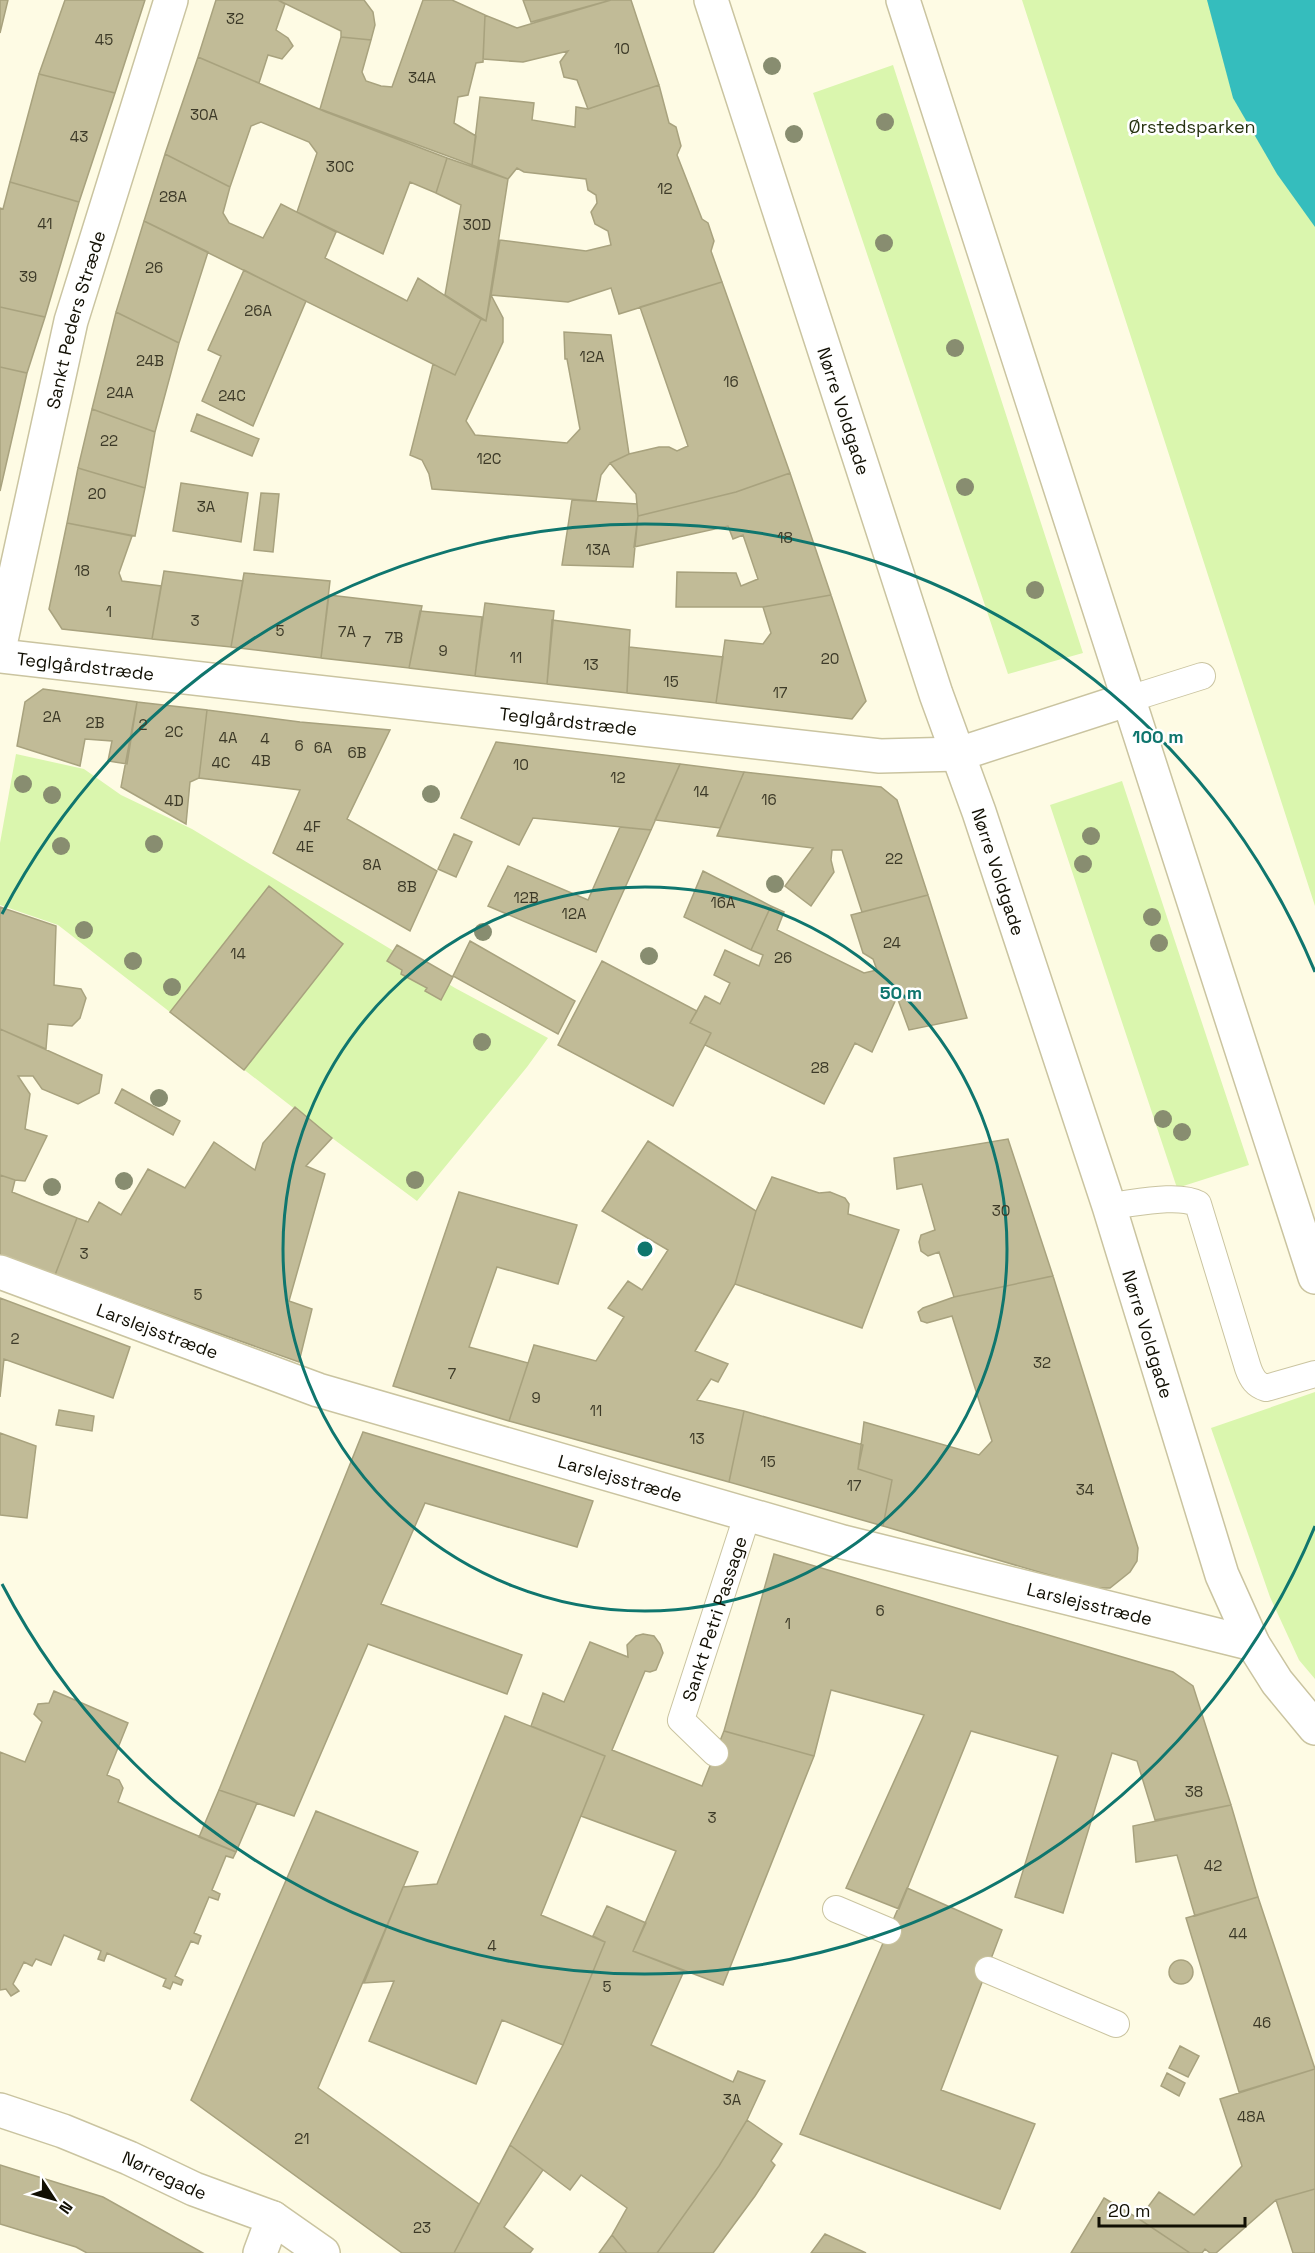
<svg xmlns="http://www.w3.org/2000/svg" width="1315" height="2253" font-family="'Space Grotesk',sans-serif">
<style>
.green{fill:#daf6ae}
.water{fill:#35bdbd}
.building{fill:#c1bb97;stroke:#a8a27e;stroke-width:1.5}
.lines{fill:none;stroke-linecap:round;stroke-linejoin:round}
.service-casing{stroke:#cac4a0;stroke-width:28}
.minor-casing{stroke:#cac4a0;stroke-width:36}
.tertiary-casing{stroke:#cac4a0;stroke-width:36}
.service{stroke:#fff;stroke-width:26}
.minor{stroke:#fff;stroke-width:33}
.tertiary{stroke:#fff;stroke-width:33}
.tree{fill:#888d70}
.ring{fill:none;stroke:#0f766e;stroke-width:3}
.labels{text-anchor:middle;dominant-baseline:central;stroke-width:5;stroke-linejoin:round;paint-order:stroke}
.number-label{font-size:15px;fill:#3d3a28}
.park-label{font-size:18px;fill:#273311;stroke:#fff}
.street-label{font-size:18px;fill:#110f03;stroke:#fff}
.centre{fill:#0f766e;stroke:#fff;stroke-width:3}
.ring-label{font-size:18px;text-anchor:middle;font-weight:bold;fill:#0f766e;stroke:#fff;stroke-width:5;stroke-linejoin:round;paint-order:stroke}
</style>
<rect width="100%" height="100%" fill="#fefbe4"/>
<path class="green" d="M1022 0H1315V906Z
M893 65 1083 653 1008 674 813 93Z
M16 754 84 769 121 795 192 829 455 988 548 1038 527 1067 417 1201 332 1138 58 925 0 905V843Z
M1122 781 1249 1165 1177 1188 1050 805Z
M1315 1392V1679L1299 1660 1270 1597 1211 1428Z"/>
<path class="water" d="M1207 0H1315V227L1277 174 1233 98Z"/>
<path class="building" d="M0 0H8L0 33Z
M65 0H145L115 93 39 74Z
M216 0H278L285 4 276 30 288 38 293 46 282 59 268 55 259 83 198 57Z
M278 0H364L373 12 375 25 371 40 341 37V31Z
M423 0H452L485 15 483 62 476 63 468 95 458 97 454 123 476 136 472 165 320 109 341 37 371 40 362 72 366 81 381 86 392 87Z
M523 0H611L531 22Z
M611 0H631L659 85 588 109 577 80 564 77 560 62 568 51 523 62 483 59 485 15 517 28Z
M198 57 326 112 447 158 436 193 410 182 383 254 297 212 317 153 309 142 261 122 251 126 230 187 165 154Z
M39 74 115 93 79 202 10 182Z
M659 85 669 123 676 127 681 146 677 155 702 219 708 223 714 241 711 251 722 282 619 314 611 288 568 302 491 295 500 240 586 251 611 245 608 231 595 224 591 212 597 203 596 195 588 190 586 179 524 172 517 168 508 179 472 165 480 97 534 103 532 120 575 127 576 107 588 109Z
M165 154 230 187 223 213 229 223 263 238 281 204 336 232 325 258 407 301 418 278 481 319 455 375 144 221Z
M447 158 508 179 486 321 445 295 461 205 436 193Z
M10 182 79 202 45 317 0 307V208L3 209Z
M144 221 208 252 179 343 116 312Z
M244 270 306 301 253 426 202 401 221 356 208 350Z
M722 282 790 473 736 492 638 516 636 494 610 463 629 454 659 447H669L677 451 688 446 640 307Z
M491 295 503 318V342L466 421 475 435 567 443 580 429 567 359H565L564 332 611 335 629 454 610 463 601 475 596 501 432 489 429 474 422 460 410 455 433 364 455 375 481 319 486 321Z
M0 307 45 317 27 373 0 367Z
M116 312 179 343 155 432 92 409Z
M0 367 27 373 0 491Z
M92 409 155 432 145 488 78 468Z
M197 414 259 439 252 456 191 431Z
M78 468 145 488 135 536 67 523Z
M790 473 831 595 763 607H676L677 572 736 573 741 586 758 579 743 535 733 539 728 526 634 547 638 516 736 492Z
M181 483 248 493 241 542 173 531Z
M261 493 279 494 273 552 254 550Z
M572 500 637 504 638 516 633 567 562 565Z
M67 523 132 536 119 573 122 581 161 586 152 639 62 629 49 609Z
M164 571 243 581 231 647 152 639Z
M244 573 330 581 321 658 231 647Z
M329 595 422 606 409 668 321 658Z
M831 595 866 701 852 719 716 703 725 640 763 644 771 633 763 607Z
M485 603 554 611 547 684 475 676Z
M420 611 482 617 475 676 409 668Z
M552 620 630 630 627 693 547 684Z
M629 647 723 657 716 703 627 693Z
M43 689 137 702 127 764 108 761 112 741 85 739 80 766 17 746 25 702Z
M137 702 207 710 199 778 190 782 186 824 121 787Z
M207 710 300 722 390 730 347 819 437 871 410 931 273 853 300 790 199 778Z
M496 742 680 764 651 830 533 818 519 845 461 818Z
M680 764 744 772 720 828 655 820Z
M744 772 881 787 897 800 928 895 862 912 842 850H832L831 860 834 872 811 906 785 886 813 848 717 836Z
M620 827 651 830 596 952 488 906 508 866 588 900Z
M454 834 472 842 456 877 438 869Z
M703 871 771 906 751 950 684 917Z
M269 886 343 944 244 1070 170 1012Z
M928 895 967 1018 909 1030 897 997 872 1052 855 1043 824 1104 705 1045 711 1033 690 1023 705 996 720 1004 730 983 714 975 725 950 759 966 763 955 751 950 771 906 784 912 777 930 864 973 877 970 873 959 863 953 851 915Z
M0 907 56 926 54 985 81 989 86 998 80 1018 72 1026 48 1024 46 1049 0 1029Z
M470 941 575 1001 558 1034 453 976Z
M397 945 453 977 441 1000 425 991 427 988 401 974 402 970 387 961Z
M602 961 697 1011 690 1023 711 1033 673 1106 558 1045Z
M0 1029 102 1075 99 1093 78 1104 42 1089 33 1076H18L30 1094 25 1129 47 1136 25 1181 15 1180 0 1175Z
M122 1089 180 1121 173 1135 115 1103Z
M295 1107 332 1138 306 1166 325 1174 289 1301 312 1309 299 1362 55 1275 77 1218 88 1222 99 1202 121 1215 148 1169 185 1188 214 1142 255 1170 263 1143Z
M1008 1139 1053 1276 954 1297 939 1252 928 1256 921 1251 919 1242 921 1235 935 1230 922 1184 897 1189 894 1158Z
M648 1141 756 1211 735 1284 695 1351 728 1364 718 1382 711 1379 697 1400 744 1411 729 1482 509 1421 534 1345 596 1361 624 1317 608 1308 628 1281 642 1290 668 1250 602 1211Z
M0 1175 15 1180 12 1192 77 1218 55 1275 0 1255Z
M772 1177 819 1193 830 1192 845 1198 849 1204 848 1214 899 1230 862 1328 735 1284 756 1211Z
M459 1192 577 1225 558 1284 497 1267 469 1347 528 1363 509 1421 393 1386Z
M1053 1276 1138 1548 1137 1561 1130 1572 1110 1588H1093L883 1526 892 1480 858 1469 864 1422 979 1455 992 1441 952 1316 927 1323 921 1321 918 1312 923 1308 954 1297Z
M0 1298 130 1347 113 1398 4 1359 0 1397Z
M59 1410 94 1416 92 1431 56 1425Z
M744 1411 863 1445 858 1469 892 1480 883 1526 729 1482Z
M363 1432 593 1501 577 1547 425 1503 381 1604 522 1655 507 1694 368 1644 294 1816 219 1790Z
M0 1433 36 1446 27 1518 0 1515Z
M774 1554 1173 1672 1193 1686 1231 1805 1155 1820 1137 1761 1112 1753 1063 1913 1015 1897 1058 1756 971 1731 899 1909 846 1888 924 1715 831 1690 814 1756 724 1731Z
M643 1634 654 1636 660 1644 663 1653 656 1670 650 1672 645 1671 612 1750 702 1786 724 1731 814 1756 723 1985 633 1951 676 1851 581 1816 605 1756 531 1726 543 1693 564 1702 590 1642 628 1657 627 1645 636 1636Z
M54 1691 128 1723 107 1775 119 1780 123 1788 118 1802 236 1852 233 1858 226 1856 212 1890 220 1894 218 1900 209 1897 194 1933 201 1936 198 1944 191 1941 175 1976 183 1980 181 1985 173 1982 170 1989 163 1986 166 1979 107 1953 104 1961 98 1959 101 1951 64 1935 51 1965 36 1959 32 1966 24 1962 13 1984 19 1991 11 1996 6 1989 0 1990V1752L25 1762 42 1722 34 1714 38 1704 49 1703Z
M505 1716 605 1756 541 1915 605 1942 563 2045 502 2020 476 2084 369 2041 394 1981 364 1983 403 1887 437 1884Z
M219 1790 257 1803 236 1852 199 1837Z
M1231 1805 1258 1897 1195 1916 1177 1855 1136 1862 1133 1826Z
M316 1811 418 1852 318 2088 479 2204 454 2253H402L191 2100Z
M907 1888 1002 1930 941 2090 1035 2124 1000 2209 800 2134Z
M1258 1897 1315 2069 1239 2092 1186 1918Z
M607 1906 646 1923 633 1951 684 1971 651 2045 733 2082 738 2071 765 2081 747 2120 719 2166 657 2253H627L612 2235 627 2208 581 2175 570 2190 510 2145 563 2045 605 1942 593 1936Z
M1169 1972a12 12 0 1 1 24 0a12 12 0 1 1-24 0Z
M1180 2046 1199 2056 1188 2077 1169 2068Z
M1315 2069V2189L1276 2200 1216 2253H1210L1205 2249 1202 2253H1190L1139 2219 1159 2192 1194 2215 1242 2166 1220 2099Z
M1167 2073 1185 2083 1179 2096 1161 2086Z
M747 2120 782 2144 771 2161 775 2165 755 2196 713 2253H657L719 2166Z
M510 2145 543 2170 504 2227 533 2249 530 2253H454Z
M0 2165 103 2197 203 2253H87L76 2247 0 2224Z
M1315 2189V2253H1293L1276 2200Z
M1104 2198 1139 2219 1190 2253H1071Z
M825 2234 866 2253H811Z
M612 2235 627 2253H599Z"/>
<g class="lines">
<defs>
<g id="service">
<path d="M1129 699 1202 676"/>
<path d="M1109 1206C1132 1204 1178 1193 1198 1204L1248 1368C1252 1379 1256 1385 1266 1388L1315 1374"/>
<path id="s1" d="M715 1753 681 1720 747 1516"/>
<path d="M836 1909 888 1931"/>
<path d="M988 1970 1116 2024"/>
</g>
<g id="minor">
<path id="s2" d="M0 645 71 321 171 0"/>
<path id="s3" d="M0 656 880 756 959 754 1129 699"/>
<path id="s4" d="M0 1272 318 1390 843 1542 1253 1644"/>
<path id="s5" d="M0 2110 63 2131 129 2158 194 2189 273 2218 323 2253"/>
<path d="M260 2253 273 2218"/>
</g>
<g id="tertiary">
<path id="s6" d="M711 0 936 694 979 812 1109 1206 1222 1575 1253 1644 1277 1682 1315 1728"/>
<path d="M903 0 1315 1277"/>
</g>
</defs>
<use href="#service" class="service-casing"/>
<use href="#minor" class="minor-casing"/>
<use href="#tertiary" class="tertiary-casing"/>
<use href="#service" class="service"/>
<use href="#minor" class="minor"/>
<use href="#tertiary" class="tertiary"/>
</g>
<g class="tree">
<circle cx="772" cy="66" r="9"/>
<circle cx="885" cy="122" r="9"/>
<circle cx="794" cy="134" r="9"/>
<circle cx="884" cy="243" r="9"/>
<circle cx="955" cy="348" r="9"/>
<circle cx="965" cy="487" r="9"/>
<circle cx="1035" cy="590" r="9"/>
<circle cx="23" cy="784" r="9"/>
<circle cx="431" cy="794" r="9"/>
<circle cx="52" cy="795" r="9"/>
<circle cx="1091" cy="836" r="9"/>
<circle cx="154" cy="844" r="9"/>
<circle cx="61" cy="846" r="9"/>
<circle cx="1083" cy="864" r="9"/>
<circle cx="775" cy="884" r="9"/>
<circle cx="1152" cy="917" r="9"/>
<circle cx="84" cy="930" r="9"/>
<circle cx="483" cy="932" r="9"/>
<circle cx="1159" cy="943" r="9"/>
<circle cx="649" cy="956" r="9"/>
<circle cx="133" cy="961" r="9"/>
<circle cx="172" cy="987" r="9"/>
<circle cx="482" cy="1042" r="9"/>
<circle cx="159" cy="1098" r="9"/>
<circle cx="1163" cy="1119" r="9"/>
<circle cx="1182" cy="1132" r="9"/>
<circle cx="415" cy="1180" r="9"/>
<circle cx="124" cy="1181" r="9"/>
<circle cx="52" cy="1187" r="9"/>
</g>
<g class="ring">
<circle cx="645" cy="1249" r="362"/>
<path d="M1315 1526A725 725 0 0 1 2 1584M2 914A725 725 0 0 1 1315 972"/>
</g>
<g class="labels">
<g class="number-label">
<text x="235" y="18">32</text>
<text x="104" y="39">45</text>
<text x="622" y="48">10</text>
<text x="422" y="77">34A</text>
<text x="204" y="114">30A</text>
<text x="79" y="136">43</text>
<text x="340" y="166">30C</text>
<text x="665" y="188">12</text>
<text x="173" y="196">28A</text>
<text x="45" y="223">41</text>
<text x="477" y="224">30D</text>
<text x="154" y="267">26</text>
<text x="28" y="276">39</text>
<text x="258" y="310">26A</text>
<text x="592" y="356">12A</text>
<text x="150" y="360">24B</text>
<text x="731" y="381">16</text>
<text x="120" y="392">24A</text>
<text x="232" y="395">24C</text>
<text x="109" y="440">22</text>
<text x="489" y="458">12C</text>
<text x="97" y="493">20</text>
<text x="206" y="506">3A</text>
<text x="785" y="537">18</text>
<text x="598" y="549">13A</text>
<text x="82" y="570">18</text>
<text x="109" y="611">1</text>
<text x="195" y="620">3</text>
<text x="280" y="630">5</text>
<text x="347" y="631">7A</text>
<text x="394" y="637">7B</text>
<text x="367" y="641">7</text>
<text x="443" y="650">9</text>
<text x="516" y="657">11</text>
<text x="830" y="658">20</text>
<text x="591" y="664">13</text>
<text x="671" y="681">15</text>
<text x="780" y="692">17</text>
<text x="52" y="716">2A</text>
<text x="95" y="722">2B</text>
<text x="143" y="724">2</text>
<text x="174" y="731">2C</text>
<text x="228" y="737">4A</text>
<text x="265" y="738">4</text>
<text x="299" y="745">6</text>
<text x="323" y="747">6A</text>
<text x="357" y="752">6B</text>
<text x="261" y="760">4B</text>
<text x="221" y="762">4C</text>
<text x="521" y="764">10</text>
<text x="618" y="777">12</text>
<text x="701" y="791">14</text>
<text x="769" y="799">16</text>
<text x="174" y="800">4D</text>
<text x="312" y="826">4F</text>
<text x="305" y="846">4E</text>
<text x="894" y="858">22</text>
<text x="372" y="864">8A</text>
<text x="407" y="886">8B</text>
<text x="526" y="897">12B</text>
<text x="723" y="902">16A</text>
<text x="574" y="913">12A</text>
<text x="892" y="942">24</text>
<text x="238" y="953">14</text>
<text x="783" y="957">26</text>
<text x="820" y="1067">28</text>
<text x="1001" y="1210">30</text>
<text x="84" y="1253">3</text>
<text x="198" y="1294">5</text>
<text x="15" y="1338">2</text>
<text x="1042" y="1362">32</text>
<text x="452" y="1373">7</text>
<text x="536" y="1397">9</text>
<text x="596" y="1410">11</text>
<text x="697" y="1438">13</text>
<text x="768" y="1461">15</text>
<text x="854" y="1485">17</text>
<text x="1085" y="1489">34</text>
<text x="880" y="1610">6</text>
<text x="788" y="1623">1</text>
<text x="1194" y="1791">38</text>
<text x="712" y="1817">3</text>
<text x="1213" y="1865">42</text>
<text x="1238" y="1933">44</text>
<text x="492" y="1945">4</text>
<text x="607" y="1986">5</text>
<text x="1262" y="2022">46</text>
<text x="732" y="2099">3A</text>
<text x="1251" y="2116">48A</text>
<text x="302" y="2138">21</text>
<text x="422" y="2227">23</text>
</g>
<g class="park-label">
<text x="1192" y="126">Ørstedsparken</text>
</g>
<g class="street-label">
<text stroke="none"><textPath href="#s2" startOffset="334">Sankt Peders Stræde</textPath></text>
<text stroke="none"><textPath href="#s6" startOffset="432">Nørre Voldgade</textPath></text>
<text stroke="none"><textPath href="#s3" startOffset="86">Teglgårdstræde</textPath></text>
<text stroke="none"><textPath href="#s3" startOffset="572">Teglgårdstræde</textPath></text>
<text stroke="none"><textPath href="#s6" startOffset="918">Nørre Voldgade</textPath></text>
<text stroke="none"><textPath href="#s4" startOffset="168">Larslejsstræde</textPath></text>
<text stroke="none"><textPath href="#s6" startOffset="1404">Nørre Voldgade</textPath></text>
<text stroke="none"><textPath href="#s4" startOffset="654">Larslejsstræde</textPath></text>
<text stroke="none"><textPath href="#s4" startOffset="1140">Larslejsstræde</textPath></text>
<text stroke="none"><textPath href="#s1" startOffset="154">Sankt Petri Passage</textPath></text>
<text stroke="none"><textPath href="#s5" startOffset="177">Nørregade</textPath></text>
</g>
</g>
<circle cx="645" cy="1249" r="9" class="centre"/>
<g class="ring-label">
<text x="1158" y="743">100 m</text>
<text x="901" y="999">50 m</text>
</g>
<g transform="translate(54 2199) rotate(126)" stroke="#ffffff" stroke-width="4.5" paint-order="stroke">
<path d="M0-4.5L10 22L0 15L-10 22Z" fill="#110f03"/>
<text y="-9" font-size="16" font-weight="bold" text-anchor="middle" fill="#110f03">N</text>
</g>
<path d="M1099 2217v9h146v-9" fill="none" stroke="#110f03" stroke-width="3"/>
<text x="1108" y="2217" font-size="18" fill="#110f03" stroke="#ffffff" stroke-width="4.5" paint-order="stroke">20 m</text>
</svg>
